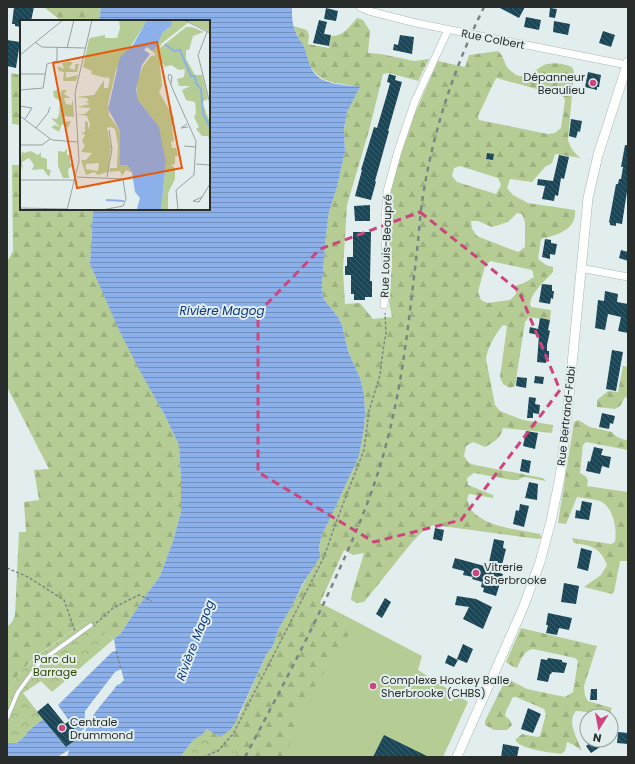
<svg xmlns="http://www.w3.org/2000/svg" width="635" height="764" font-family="Poppins,sans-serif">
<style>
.grass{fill:#b5cd94}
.forest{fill:url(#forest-firs);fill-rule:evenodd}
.park{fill:url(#park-crowns)}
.water{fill:url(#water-rules)}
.building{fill:url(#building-back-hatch)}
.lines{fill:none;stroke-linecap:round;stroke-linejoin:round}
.lane-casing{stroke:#aab6b5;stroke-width:5}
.street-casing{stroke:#aab6b5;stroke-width:8}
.secondary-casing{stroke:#aab6b5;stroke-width:10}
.path{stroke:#7e8685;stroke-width:1.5;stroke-dasharray:3 2;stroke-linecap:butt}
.lane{stroke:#fff;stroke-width:3.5}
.street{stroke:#fff;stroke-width:7}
.secondary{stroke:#fff;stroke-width:9}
.rail{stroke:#7d8584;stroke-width:2.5;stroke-dasharray:5 5;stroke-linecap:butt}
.marked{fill:none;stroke:#ce457e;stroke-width:3;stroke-dasharray:8 5;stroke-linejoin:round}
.poi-dot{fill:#ce457e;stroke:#e2eeee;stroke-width:1.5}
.labels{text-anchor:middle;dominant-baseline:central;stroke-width:4;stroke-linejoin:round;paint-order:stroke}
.street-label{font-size:11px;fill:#282d2c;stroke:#e2eeee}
.poi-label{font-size:11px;fill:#282d2c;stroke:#e2eeee;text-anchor:start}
.park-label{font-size:11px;fill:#334b00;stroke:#e2eeee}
.water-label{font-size:12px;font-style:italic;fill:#0c387b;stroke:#e2eeee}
.inset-river{fill:none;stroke:#8bb0ea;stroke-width:2}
.inset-road{fill:none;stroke:#98a1a0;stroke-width:1}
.view{fill:#e8590c;fill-opacity:0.15;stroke:#e8590c;stroke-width:2}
.inset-edge{fill:none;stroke:#282d2c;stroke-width:2}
</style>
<defs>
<pattern id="forest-firs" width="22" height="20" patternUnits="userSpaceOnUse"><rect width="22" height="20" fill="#b5cd94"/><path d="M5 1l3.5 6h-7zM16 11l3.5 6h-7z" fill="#9cb080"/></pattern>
<pattern id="park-crowns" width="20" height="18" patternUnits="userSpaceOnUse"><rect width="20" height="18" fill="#b5cd94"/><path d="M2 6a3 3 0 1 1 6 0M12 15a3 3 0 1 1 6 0" fill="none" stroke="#9cb080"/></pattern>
<pattern id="water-rules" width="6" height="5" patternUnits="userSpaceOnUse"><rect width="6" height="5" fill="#8bb0ea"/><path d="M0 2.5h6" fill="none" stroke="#7290be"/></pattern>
<pattern id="building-back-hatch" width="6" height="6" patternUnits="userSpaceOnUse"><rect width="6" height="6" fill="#1a4757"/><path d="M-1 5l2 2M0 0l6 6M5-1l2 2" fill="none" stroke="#3b5f6c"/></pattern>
</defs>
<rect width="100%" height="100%" fill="#e2eeee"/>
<path class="grass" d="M342 614 422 656 418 670 468 702 443 757H264Z"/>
<path class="forest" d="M44 7H101L99 21H61Z
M357 18 363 20 370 31 368 53 381 54 414 61 429 59 418 81 389 73 383 74 370 127 347 205 343 270 345 304 360 303 373 319 392 317 389 302 392 264 388 222 389 200 393 178 411 122 438 61 465 67 469 55 498 51C506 58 503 65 511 71 526 85 534 68 547 64 555 62 565 64 572 67L574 72 568 140C571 149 574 153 581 158L555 154 552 163 545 167 532 182 510 179 507 188 513 195 528 203 575 210C577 230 557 235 541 239L538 259 546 265 553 267V272C545 281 532 291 530 304L531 307 551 310 550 320 529 317 525 322 515 386 510 388 503 384 500 377 507 326 503 325C495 335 488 346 486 359L495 405 500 411 523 420 553 425 552 433 503 428C501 438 494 442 485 447L473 442 466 446 464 456 469 463 475 465 543 478 546 481 524 477 518 480H512L474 473 467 478 468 485 493 495V498L469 494 467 499C468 502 469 505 470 508 482 527 520 530 540 534L542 538 538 539 434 525 425 529 413 541 364 602 357 603 351 600 352 593 364 553 353 555 344 550 320 603 342 614 350 626 349 634 302 706 296 717 294 734 284 757H180L194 739 202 735 207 729 239 716 266 655 273 646 279 628 320 554 319 547 322 534 329 521 359 456 364 429 365 413 364 394 360 378 348 351 342 325 338 317 323 298 322 284 326 235 329 212 337 187 345 152 344 129 347 112 360 87C338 82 318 86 308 61 306 57 305 53 304 49 301 41 296 34 293 26L307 30 309 35 308 44 329 48 331 36C343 37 350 26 357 18ZM496 78 563 96 565 100 561 128 555 133 548 134 479 120 478 116ZM460 166 498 178 501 185 496 194 457 182 452 176 454 168ZM517 213 522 214 525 222V247L518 252 477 236 472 229 471 221H478L492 227 508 222ZM490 261 532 270 534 277 524 283 515 286 516 294 510 300 487 303 481 300 478 292 485 266Z
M11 73 21 75V125L12 124Z
M12 165H21V209H93L90 264 179 445 181 479V512L173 541 160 576 142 601 121 633 114 639 85 622 39 654 22 670 7 691V627L12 622 15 615 19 532H26L24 502 39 500 34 470 49 469 7 387V262L13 251Z
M623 366 628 367V398L625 397 620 406 615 409 597 407V400L608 391 618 392Z
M578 420 590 427 612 432 617 437 625 440 628 439V450L586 442 583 445 580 473 585 476 588 480 587 486 628 492V561H620L614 592 612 594 584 587 601 575 607 565C600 547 592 546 574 543L572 538 611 544 615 542C617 528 614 508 600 501 593 499 584 498 577 497L566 524 558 523 574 422Z
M521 628 597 646 584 686 585 696 588 701 612 708 609 716C597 716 587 711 576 711 566 722 578 739 582 751L574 745 567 742 565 751 561 754C549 752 522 750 515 740L522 734 537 737 540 736 546 714 544 709 516 697H513L506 711 505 716 510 720 512 725 507 730H494L485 725V721L505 681 508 679 527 689 565 697 573 692 578 661 575 658 533 649C523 651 521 660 517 668L512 666 506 662Z"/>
<path class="park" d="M85 622 114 639 52 692 41 681 23 693 43 719 28 731 25 736 17 743H8L7 745V691L22 670 40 654Z
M202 735 238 754 236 757H180L194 739Z"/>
<path class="water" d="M101 7H292C292 13 292 22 294 28 296 35 301 41 304 47 308 58 310 73 321 79 332 85 348 85 360 87L347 112 344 129 345 152 337 187 329 212 326 235 322 284 323 298 338 317 342 325 348 351 360 378 364 394 365 413 364 429 359 456 329 521 322 534 319 547 320 554V557L302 585 292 606 279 628 273 646 266 655 235 723 230 730 220 737 207 729 202 735 194 739 180 757H67L69 750 57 757H7V745L8 743H17L25 736 28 731 43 719 66 747 85 733C88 717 108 698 117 685L120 684 124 680 121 669 115 672 85 711 84 729 78 733 58 705 112 652 116 651 114 639 121 633 142 601 160 576 173 541 181 512V479L179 445 163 412 141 373 120 332 90 264 93 209H209V21H99Z"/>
<path class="building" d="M14 7H34L31 21H21V27L15 26V24H12Z
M498 7H525L519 18Z
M326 8 338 11 336 21 324 19Z
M550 8 557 9 555 18 549 17Z
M526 17 541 20 539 30 524 27Z
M319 20 327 22 324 34 331 35 329 46 313 43Z
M554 21 570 24 568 35 553 32Z
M603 31 615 35 611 47 599 43Z
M400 35 414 37 412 54 393 50 394 44 398 45Z
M7 40 20 42 16 68 7 66Z
M588 72 601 75 599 87H597V90L585 87Z
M389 74 396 76 395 80 402 82 388 131H389L375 181 376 182 371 200 355 196 362 170H361L374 127 377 128 387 94 390 83 387 82Z
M571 119 582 121 580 132 578 131 576 138 569 136Z
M625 145H628V185L622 224 616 223V226L610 225V223L609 222 616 184H618L619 179H621L623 167H621Z
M487 153 494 154 493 160 486 159Z
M559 155 569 157 564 179 561 178 558 196 555 195 554 201 542 199 545 186 537 185 538 179 553 181Z
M370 205V221H355L354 206Z
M353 232H371L370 281H372V297H365V300H354V294H351V275H345V266H347V257H353Z
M545 239 551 240V243L557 244 555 255 550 254V259L542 257Z
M621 250 628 252V261L619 258Z
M542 284 552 285V291H554L553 299 551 298 550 304 539 302Z
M605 291 618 294 617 302 628 304V333L618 331 621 317 608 314 605 330 595 328 598 300 604 301Z
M540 318 550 320 548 330 550 331 547 345V351H549V358H547L546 363 537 362 539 335 529 333 530 327 538 329Z
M612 350 623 352 616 391 606 389Z
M535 376 544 377 543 384 534 383Z
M517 377 527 378 526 388 516 386Z
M529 397 536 398 535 404 540 405 539 414 533 413V418H527Z
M602 413 615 416 613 424 610 423 609 429 599 427Z
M526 431 538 433 535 449 523 446Z
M594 447 603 449 601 455 611 457 609 468 602 466 600 474 586 471 588 461 590 462Z
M522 459 531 461 529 473 520 471Z
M529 482 538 484 537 500 525 498Z
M582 501 592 503 589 520 575 518 576 510 580 511Z
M520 504 529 506 524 527 513 524 516 510 519 511Z
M435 528 444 530 442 541 433 539Z
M494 539 504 541 503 548 506 549 500 573 503 574 496 596 483 592 484 588 481 587 482 582 472 579 473 577 463 575 464 571 452 568 455 558 488 567Z
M581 548 592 551 588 571 577 568Z
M564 583 579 586 576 604 561 602Z
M457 596 476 599 492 607 483 629 463 619 469 607 455 605Z
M385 598 391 602 382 618 376 614Z
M548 613 572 618 569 630 559 628 557 635 546 633 548 625H546Z
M463 644 473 649 467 663 457 659Z
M448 655 458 660 454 667 445 663Z
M548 658 562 660V662L567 663 564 673 552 672 551 674H550L548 682 537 680 541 659 547 660Z
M591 689H597V700H590Z
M48 703 65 724 69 721 77 732 73 735 77 739 66 747 37 712Z
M528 708 541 714 533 733 521 729Z
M618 732 628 733V744L617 743Z
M384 735 429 757H373Z
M594 740H600L603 745 591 753 586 746Z
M503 744 519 747 517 757H501Z"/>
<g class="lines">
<defs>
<path id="lane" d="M7 718 18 692 41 661 91 625"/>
<path id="street" d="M360 7 369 11 416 23 627 65
M580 268 628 277
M384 305 386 279 385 220 387 191 398 151 415 101 448 30"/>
<path id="secondary" d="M457 757 523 608 540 562 551 521 560 477 566 427 588 198 598 155 628 62"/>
</defs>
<use href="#lane" class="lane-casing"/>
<use href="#street" class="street-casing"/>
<use href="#secondary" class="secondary-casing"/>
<path class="path" d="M7 568 28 577 64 600 75 631
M96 623 101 619 113 608 139 595 152 601
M116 651 121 669
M203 757 218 751 233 734 324 557 335 525 364 450 369 411 380 375 383 350 386 333 385 313"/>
<use href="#lane" class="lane"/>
<use href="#street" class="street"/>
<use href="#secondary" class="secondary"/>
<path class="rail" d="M245 757C278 695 311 633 340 568 359 526 377 483 388 437 403 379 409 319 416 260 419 235 420 209 425 184 436 122 456 64 484 7"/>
</g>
<path class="marked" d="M420 212 519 291 560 390 461 520 374 542 258 472V313L320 249Z"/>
<g class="poi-dot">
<circle cx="593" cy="83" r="4"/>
<circle cx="476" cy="573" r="4"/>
<circle cx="373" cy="686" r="4"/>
<circle cx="62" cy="728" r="4"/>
</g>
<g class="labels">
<g class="street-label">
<text transform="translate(493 39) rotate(11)">Rue Colbert</text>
<text transform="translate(386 246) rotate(-88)">Rue Louis-Beaupré</text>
<text transform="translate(566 416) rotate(-84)">Rue Bertrand-Fabi</text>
</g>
<g class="poi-label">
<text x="585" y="77" text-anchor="end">Dépanneur<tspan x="585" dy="13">Beaulieu</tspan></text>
<text x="484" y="567">Vitrerie<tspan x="484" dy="13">Sherbrooke</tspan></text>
<text x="381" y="680">Complexe Hockey Balle<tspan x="381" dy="13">Sherbrooke (CHBS)</tspan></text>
<text x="70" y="722">Centrale<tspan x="70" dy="13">Drummond</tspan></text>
</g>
<g class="park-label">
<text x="55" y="659">Parc du<tspan x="55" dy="13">Barrage</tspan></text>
</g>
<g class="water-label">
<text x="222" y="310">Rivière Magog</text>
<text transform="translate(195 640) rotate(-69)">Rivière Magog</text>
</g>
</g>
<g transform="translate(20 20)">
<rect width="190" height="190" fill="#e2eeee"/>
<path d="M99 18 86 58 71 54 72 51 63 47 69 19Z" fill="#b5cd94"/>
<path d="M99 0H127L96 50 88 84 89 95 100 111V145H107L113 153 106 150 102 156 100 151 89 152 90 148H97L98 125 95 109 90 107 87 108 91 127 88 152 78 155 74 152 66 155 61 140H66L72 133 61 132 65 126 62 121 65 115 61 113 65 112V101L68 102V110L70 104 67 96 57 94H65L71 88 57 87 70 84 65 82 69 81 67 78 56 77 74 75 84 60V68H88L90 59 84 55 95 25 88 19 69 20 70 18 85 15V18H97L100 8ZM79 143 78 151 66 149V144ZM166 7H172L184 12 173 16 169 30H166V39L175 55H182L188 79 182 82 190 102V122L188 116H182L176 109 179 107 174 97 176 93 175 82 166 80 162 70 170 66H159L157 59 164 57 165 49 159 50 151 45 145 47 143 43 140 47 142 66 139 72 154 98 152 107 154 121 151 122 152 128H156L158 136H155V144L151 145 155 148V159L148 173V190H141L146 141 131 97 118 80 116 64 123 46 128 48 137 39 140 28ZM46 42H53L49 48 55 50V44H59L57 52H46V58L58 55 56 61H43L44 52 39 51 37 46 44 49 42 43ZM38 70 40 76 42 70H47L44 74 51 78H44L46 84 51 85 53 80 54 97 44 96V102L51 101 48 108 42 104 39 112 31 107 35 105 40 107 31 98 37 99 39 94 40 81 34 77 33 71ZM47 129V135H50V143L54 146 48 149 49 158H43L38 146V131L44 132ZM2 131 4 133 11 131 18 135 21 132V137L27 139V149L31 150 29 157 23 149 12 150 14 145 9 138 2 142 3 150 0 144Z" fill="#b5cd94" fill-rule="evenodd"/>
<path d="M111 0H127L105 34 99 32ZM152 0H190V12L169 2 141 24 137 39 128 48 123 46 131 36 136 35 132 31 142 13 149 8Z" fill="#b5cd94"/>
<path d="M127 0H152L151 6 142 13 137 26 132 31 127 27 124 30 130 34 122 45 116 69 118 80 139 107 142 124 146 141 141 190 117 189 120 178 115 172 112 152 107 145H100V111L88 89 100 37 113 25Z" fill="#8bb0ea"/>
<path class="inset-river" d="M145 24 154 31 160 30 171 56H175L176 63 181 69 183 94 190 107M86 180 104 181"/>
<path class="inset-road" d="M164 0 190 13M187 12 178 35 190 84M15 22 22 27 65 28M47 28 54 0M0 35 43 0M0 54H25M151 64 152 56 149 54 148 57 153 70 176 121 174 155 156 170 158 190M0 70 23 68 27 44 37 41V28M0 86 12 88 5 99M0 96 32 120 58 122M167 104 161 108 168 107M16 108 28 93 30 87M0 125H22L30 119M164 126 176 127M176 144 190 145M57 157 103 159 106 179 103 186 82 190M87 157 92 129 89 110M0 160H56M182 177 173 181 179 182 190 164M0 188 47 189M47 190 59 141 55 73 72 0"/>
<path class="view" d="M137 22 162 148 57 168 33 43Z"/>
<rect width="190" height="190" class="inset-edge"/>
</g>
<rect width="635" height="764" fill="none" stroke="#282d2c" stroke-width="16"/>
<g transform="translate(599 728) rotate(191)"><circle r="19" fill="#e2eeee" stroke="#98a1a0"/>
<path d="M0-3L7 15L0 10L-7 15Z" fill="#ce457e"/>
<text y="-6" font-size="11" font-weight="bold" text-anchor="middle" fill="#282d2c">N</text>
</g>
</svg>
